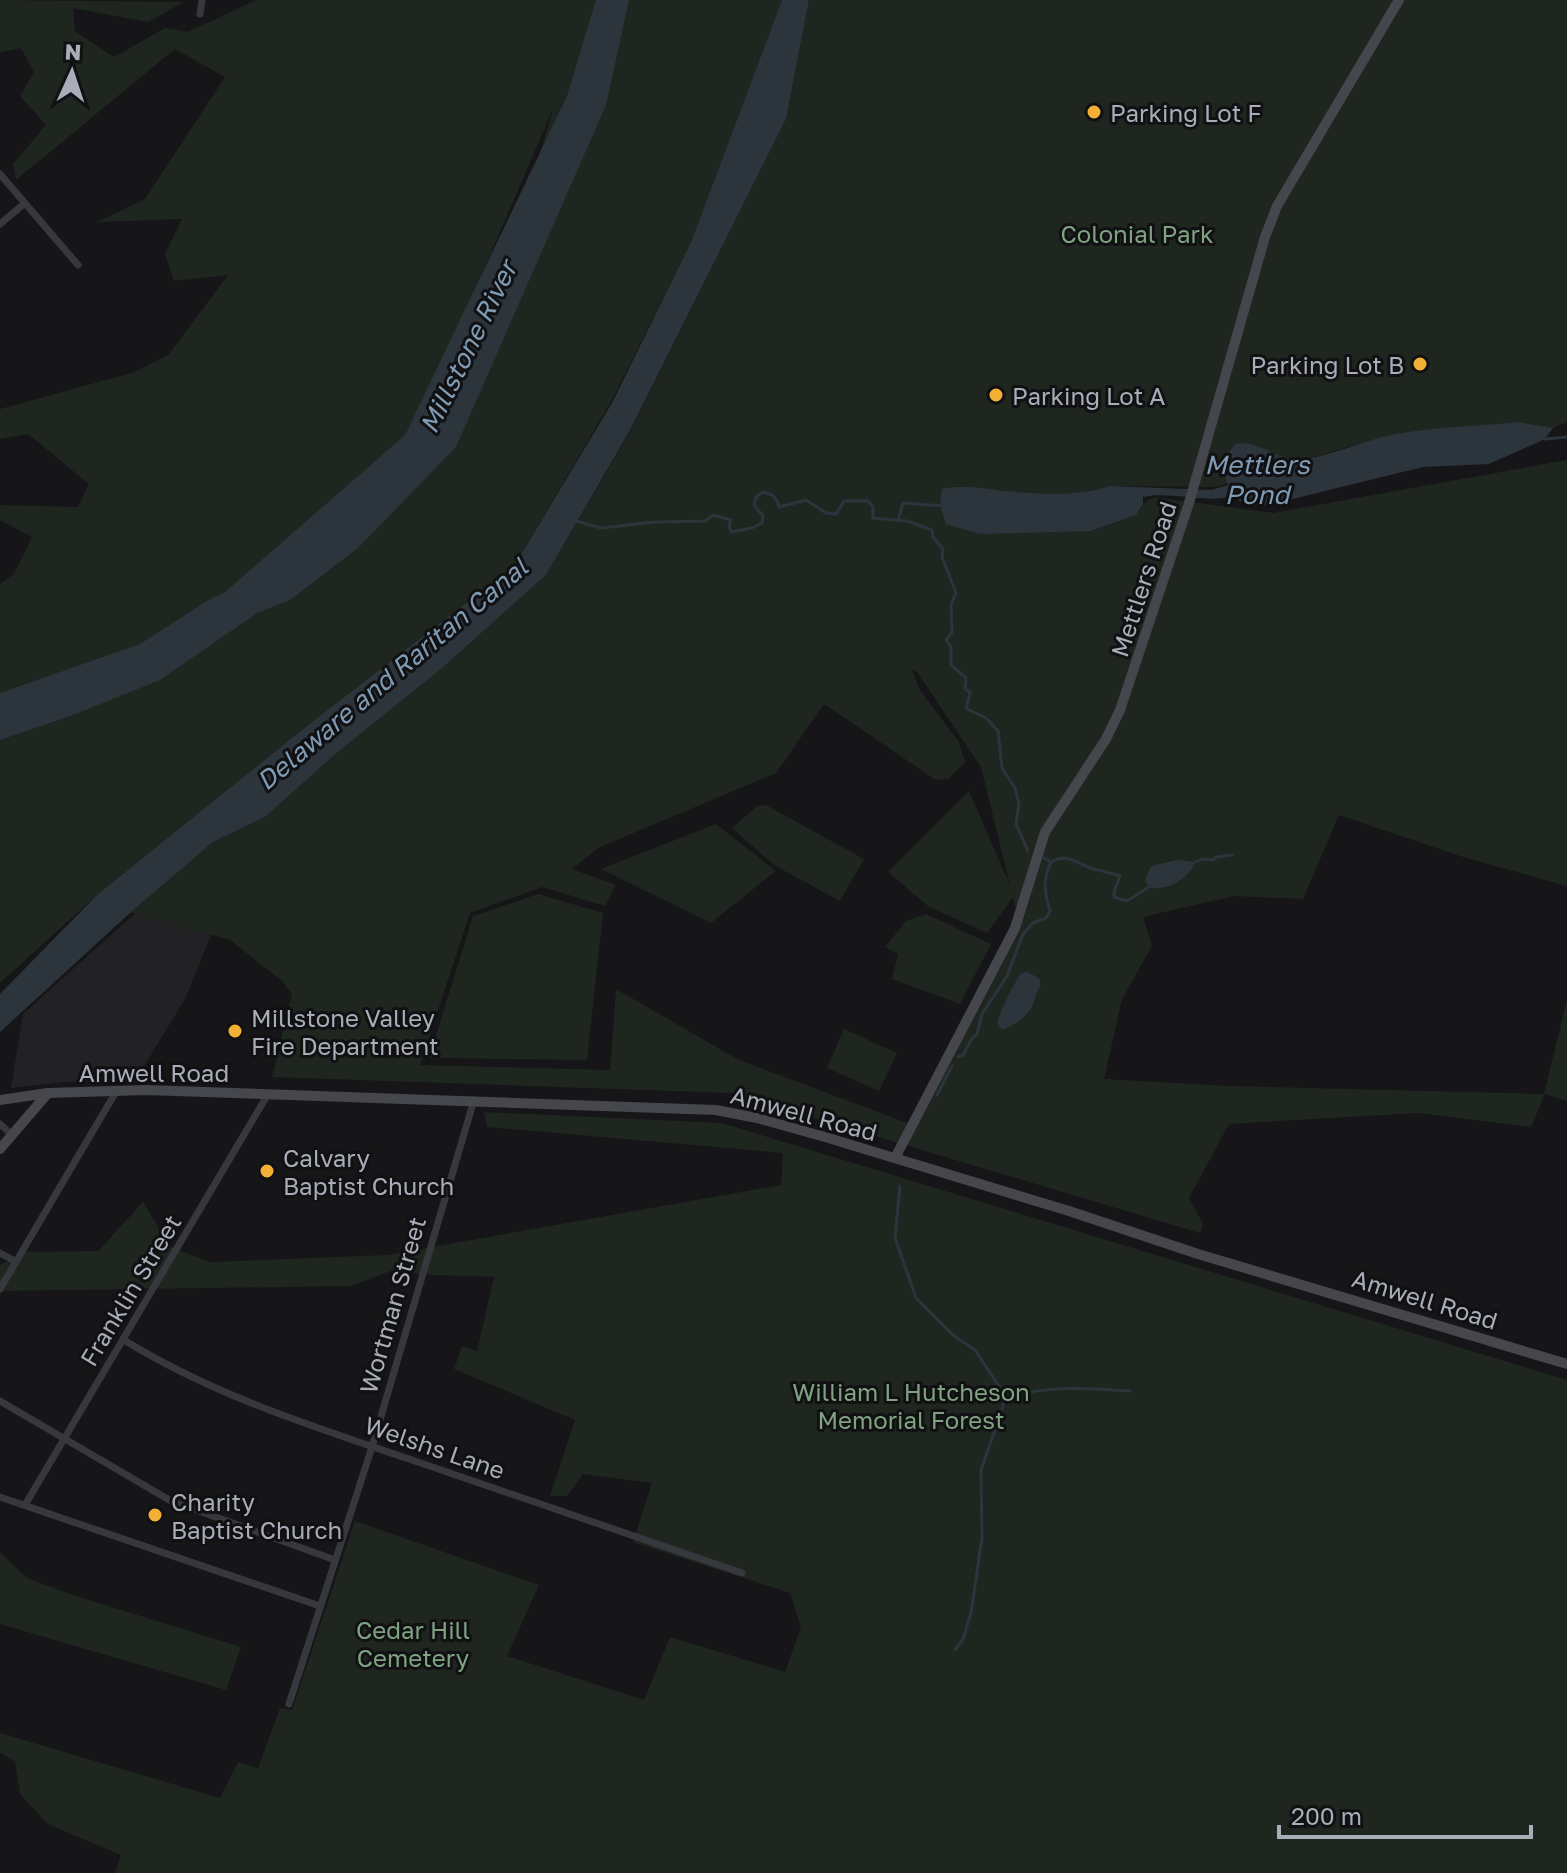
<svg xmlns="http://www.w3.org/2000/svg" width="1567" height="1873" font-family="'Golos Text',sans-serif">
<style>
.built{fill:#222225}
.green{fill:#1e261f;fill-rule:evenodd}
.water{fill:#2c353c}
.lines{fill:none;stroke-linecap:round;stroke-linejoin:round}
.stream{stroke:#2c353c;stroke-width:3}
.street{stroke:#37383d;stroke-width:7}
.secondary{stroke:#45474d;stroke-width:10}
.poi-dot{fill:#f2b134;stroke:#111113;stroke-width:3}
.labels{text-anchor:middle;dominant-baseline:central;stroke-width:6;stroke-linejoin:round;paint-order:stroke}
.poi-label{font-size:24px;fill:#a8adb8;stroke:#111113;text-anchor:start}
.park-label{font-size:24px;fill:#7fa381;stroke:#111113}
.street-label{font-size:24px;fill:#a8adb8;stroke:#111113}
.water-label{font-size:26px;font-style:italic;fill:#7f9bb3;stroke:#111113}
</style>
<rect width="100%" height="100%" fill="#161618"/>
<path class="built" d="M206 850 220 913 185 999 135 1081 64 1082 11 1088 23 1014Z"/>
<path class="green" d="M0 0 184 2 148 22 73 8 75 31 114 57 165 28 188 32 256 0H782L691 242 611 402 514 566 303 729 98 894 0 983V584L14 574 32 537 0 520V505L78 507 89 484 28 434 0 439V409L135 372 169 354 228 275 174 281 165 254 182 219 97 222 145 199 225 77 175 49 16 180 13 164 46 125 20 96 34 72 21 48 0 52ZM553 109 456 447 242 578 405 435 478 283Z
M809 0H1567V422L1553 428 1519 422 1394 434 1303 460 1280 458 1260 449 1222 471 1228 483 1216 487 1110 486C1062 502 1007 491 957 486L1136 515 1143 504 1154 497 1273 513 1567 460V886L1463 857 1339 815 1303 899 1234 896 1143 917 1152 946 1122 999 1104 1079 1230 1086 1544 1094 1567 999V1101L1545 1094 1531 1127 1418 1113 1229 1124 1189 1198 1203 1224 1200 1233 731 1093 272 1077 292 994 282 981 230 940 131 912 213 842 265 817 333 756 441 669 546 575 633 427 786 119ZM912 670 917 672 981 767 1010 885 969 791 888 872 929 907 987 933 1013 897 1018 918 910 1124 739 1060 616 989 610 1070 420 1065 470 913 542 887 605 906 616 885 572 869 598 848 776 773 824 704 936 780 948 779 965 762 959 742 920 690Z
M766 805 864 859 840 901 774 865 732 828 757 806Z
M716 824 776 871 711 923 601 869Z
M538 894 603 913 587 1060 429 1058 473 916Z
M926 914 991 944 960 1004 892 979 898 954 885 947 906 921Z
M844 1029 897 1053 879 1091 827 1068Z
M484 1112 722 1123 1567 1380V1873H115L121 1855 48 1824 20 1794 15 1761 0 1753V1733L220 1798 238 1762 258 1768 280 1708 292 1710 355 1521 539 1585 507 1656 644 1700 670 1637 785 1672 801 1627 790 1593 633 1542 652 1483 583 1474 567 1496H550L575 1420 454 1369 462 1346 477 1351 494 1277 432 1275 391 1271 351 1286 0 1291V1265L24 1252 98 1251 143 1202 170 1247 210 1262 387 1255 781 1185 783 1153 487 1127Z
M0 1552 27 1578 73 1595 241 1647 226 1690 0 1624Z"/>
<path class="water" d="M596 0H629L606 105 456 447 358 548 290 600 257 613 160 680 73 715 0 740V693L140 644 210 599 224 593 405 435 567 96Z
M782 0H809L786 119 632 427 546 575 441 669 333 756 265 817 213 842 131 912 0 1032V994L98 894 303 729 514 566 612 403 691 242Z
M1519 422 1553 428 1545 439 1489 464 1423 467 1268 505C1256 506 1243 508 1235 496 1203 504 1174 491 1143 497V504L1136 515 1090 531 980 534 946 524 940 505 942 489C963 484 983 488 1004 491 1039 494 1077 497 1110 486L1211 490 1228 485C1220 464 1221 463 1235 444 1259 439 1280 464 1306 459 1336 454 1365 440 1395 434 1436 427 1478 426 1519 422Z
M1177 860 1190 861 1194 865C1185 881 1168 890 1150 888L1145 881 1151 866Z
M1027 972 1039 978 1041 985C1036 992 1036 997 1033 1004 1028 1016 1014 1026 1002 1030L997 1022C1003 1005 1011 988 1021 973Z"/>
<g class="lines">
<path class="stream" d="M1545 439 1567 437
M576 521 601 528 655 522 705 521 713 515 731 520 729 525 731 532 752 528 762 523 763 516 754 505 756 497 763 492C772 494 777 497 779 507L806 500 826 513 836 514 844 501H868L873 507V518L907 521 932 530 933 537 943 549 942 557 956 593 951 605 952 632 946 640 951 647V665L966 678 965 689 970 692C970 699 966 702 967 709L986 718 998 731 1002 768 1015 788 1019 804 1016 824 1028 851
M898 521 903 503 944 506
M1051 862C1068 852 1078 865 1094 869 1103 871 1111 873 1120 876L1114 892V897L1127 901 1152 885
M1191 864 1202 859 1213 860 1216 857 1232 855
M958 1057 963 1055 971 1040 977 1034 982 1014 1007 976 1023 934 1033 923 1046 918 1050 911C1045 894 1042 880 1051 862L1044 858
M937 1095 952 1066
M900 1186 895 1238 916 1298 953 1335 975 1350 1004 1394 1003 1407 981 1470 982 1538 971 1613 963 1639 955 1650
M1004 1399C1043 1385 1088 1388 1130 1391"/>
<path class="street" d="M200 14 202 0
M0 174 78 265
M0 224 25 203
M0 1124 12 1135
M0 1253 15 1261
M0 1289 117 1090
M124 1340C211 1394 311 1426 409 1459 520 1498 631 1536 742 1573
M0 1401 171 1501 335 1560
M0 1497 320 1606
M25 1505 268 1094
M289 1704 372 1447 474 1100"/>
<path class="secondary" d="M0 1100 48 1093 146 1090 716 1110 757 1118 825 1137 1069 1211 1198 1254 1567 1364
M0 1149 48 1093
M895 1158 1015 928 1045 832 1106 739 1120 710 1189 503 1265 237 1277 206 1399 0"/>
</g>
<g class="poi-dot">
<circle cx="1094" cy="112" r="8"/>
<circle cx="1420" cy="364" r="8"/>
<circle cx="996" cy="395" r="8"/>
<circle cx="235" cy="1031" r="8"/>
<circle cx="267" cy="1171" r="8"/>
<circle cx="155" cy="1515" r="8"/>
</g>
<g class="labels">
<g class="poi-label">
<text x="1110" y="112">Parking Lot F</text>
<text x="1404" y="364" text-anchor="end">Parking Lot B</text>
<text x="1012" y="395">Parking Lot A</text>
<text x="251" y="1017">Millstone Valley<tspan x="251" dy="28">Fire Department</tspan></text>
<text x="283" y="1157">Calvary<tspan x="283" dy="28">Baptist Church</tspan></text>
<text x="171" y="1501">Charity<tspan x="171" dy="28">Baptist Church</tspan></text>
</g>
<g class="park-label">
<text x="1137" y="233">Colonial Park</text>
<text x="911" y="1391">William L Hutcheson<tspan x="911" dy="28">Memorial Forest</tspan></text>
<text x="413" y="1629">Cedar Hill<tspan x="413" dy="28">Cemetery</tspan></text>
</g>
<g class="street-label">
<text transform="translate(1143 579) rotate(-72)">Mettlers Road</text>
<text x="154" y="1072">Amwell Road</text>
<text transform="translate(804 1113) rotate(15)">Amwell Road</text>
<text transform="translate(130 1290) rotate(-59)">Franklin Street</text>
<text transform="translate(1425 1299) rotate(17)">Amwell Road</text>
<text transform="translate(392 1305) rotate(-74)">Wortman Street</text>
<text transform="translate(435 1447) rotate(19)">Welshs Lane</text>
</g>
<g class="water-label">
<text transform="translate(468 347) rotate(-64)">Millstone River</text>
<text x="1257" y="464">Mettlers<tspan x="1257" dy="30">Pond</tspan></text>
<text transform="translate(392 674) rotate(-40)">Delaware and Raritan Canal</text>
</g>
</g>
<g transform="translate(72 72) rotate(3)" stroke="#111113" stroke-width="6" paint-order="stroke">
<path d="M0-6L14 30L0 20L-14 30Z" fill="#a8adb8"/>
<text y="-12" font-size="22" font-weight="bold" text-anchor="middle" fill="#a8adb8">N</text>
</g>
<path d="M1279 1825v12h252v-12" fill="none" stroke="#a8adb8" stroke-width="4"/>
<text x="1291" y="1825" font-size="24" fill="#a8adb8" stroke="#111113" stroke-width="6" paint-order="stroke">200 m</text>
</svg>
